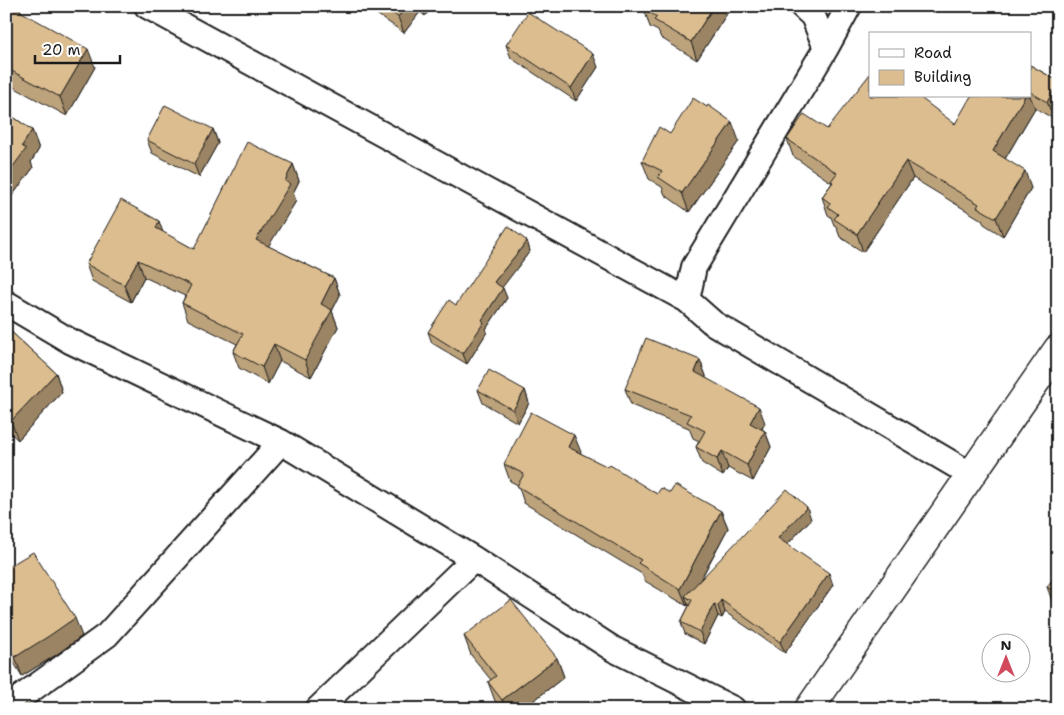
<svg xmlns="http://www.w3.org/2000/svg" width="1064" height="715" font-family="'Shantell Sans',sans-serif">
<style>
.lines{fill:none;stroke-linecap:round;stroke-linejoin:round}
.street-casing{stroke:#1c1c1c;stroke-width:28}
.secondary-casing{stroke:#1c1c1c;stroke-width:31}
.street{stroke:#fff;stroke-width:24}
.secondary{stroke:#fff;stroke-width:28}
.wall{fill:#bda37b;stroke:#1c1c1c}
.shaded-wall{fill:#9a8464;stroke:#1c1c1c}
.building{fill:#dcbd8f;stroke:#1c1c1c}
</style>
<rect width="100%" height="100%" fill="#fff"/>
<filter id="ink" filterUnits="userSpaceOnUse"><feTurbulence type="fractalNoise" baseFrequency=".02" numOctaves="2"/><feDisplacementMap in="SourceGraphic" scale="10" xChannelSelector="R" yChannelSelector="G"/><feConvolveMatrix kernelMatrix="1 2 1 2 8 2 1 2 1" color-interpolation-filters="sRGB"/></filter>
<g filter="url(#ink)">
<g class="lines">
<defs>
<path id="street" d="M147 6 687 300
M802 6 813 16 826 48 694 267 687 300 713 323 970 474
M826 48 849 6
M6 303 70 341 281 442 474 559 613 649 733 709
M6 708 107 635 281 442
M318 709 474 559"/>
<path id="secondary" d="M809 709 1058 349"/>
</defs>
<use href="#street" class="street-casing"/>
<use href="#secondary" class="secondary-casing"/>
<use href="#street" class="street"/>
<use href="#secondary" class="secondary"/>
</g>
<path class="wall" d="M6 6H19L21 11 20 12 95 67 67 116 6 83Z
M365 6H432L425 16 420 12 404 33Z
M644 9 728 12 697 60 661 38 658 31 650 27Z
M506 45 598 67 576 101 511 58Z
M1030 65 1058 81 1054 119 1035 108 1005 159 1031 188 1003 236 984 224 982 220 913 178 863 252 840 237 836 226 834 225 831 217 828 215 822 197 832 183 793 156 787 139 827 129 870 96 955 124 1030 96Z
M6 112 32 130 39 149 31 162 33 168 9 200 6 198Z
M213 129 218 143 199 177 152 153 147 140Z
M670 134 739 141 689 212 665 195 662 187 649 179 642 161Z
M293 164 299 181 293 193 296 201 268 246 334 278 340 295 332 311 338 327 311 377 280 361 268 384 239 368 233 352 237 344 188 320 182 303 185 296 144 277 131 302 92 281 86 264 164 233 194 249Z
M527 241 530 251 502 287 507 298 486 329 487 332 467 364 432 343 428 332 456 305Z
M6 327 56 373 62 392 18 440 6 429Z
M700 360 706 376V378L765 423 762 429 765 431 771 447 753 481 728 468 723 476 702 463 696 447 699 441 693 438 689 428 631 405 625 389Z
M478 390H525L529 403 518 423 483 403Z
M581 452 580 453 657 494 670 493 721 511 728 528 701 579 811 519 787 545 833 585 785 653 725 612 722 618 718 616 704 644 685 634 681 622 689 606 688 604 687 606 645 581 642 574 524 503 518 485 510 481 504 464Z
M6 568 82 636 56 655 22 676 6 650Z
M1058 572V609L1054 606 1047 587Z
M464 636 557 658 564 677 523 709H501L495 701 488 682 491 680 471 655Z"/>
<path class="shaded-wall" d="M8 6H19L21 11 14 23Z
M406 6H418L420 12 404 33 398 17Z
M422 6H432L425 16Z
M714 6H725L728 12 697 60 691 42Z
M88 49 95 67 67 116 60 97Z
M593 54 598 67 576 101 571 88Z
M1058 84V112L1054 119 1047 102Z
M1025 96H1030L1035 108 999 169 993 151Z
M732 122 739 141 689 212 682 193Z
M213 129 218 143 199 177 194 164Z
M32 130 39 149 31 162 33 168 9 200 6 191V176L22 146Z
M906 161 913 178 863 252 857 234Z
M293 164 299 181 293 193 296 201 262 257 256 240Z
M1025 171 1031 188 1003 236 996 218Z
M159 221 165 238 156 228Z
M527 241 530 251 498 293 494 282Z
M138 260 144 277 131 302 124 285Z
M334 278 340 295 332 311 338 327 311 377 305 360 321 304Z
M503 288 507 298 486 329 487 332 467 364 463 354 482 320Z
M274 344 280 361 268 384 262 367Z
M700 360 706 376 701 388 695 372Z
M56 373 62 392 18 440 11 421Z
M525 390 529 403 518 423 513 410Z
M759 407 765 423 756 439 750 423Z
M765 431 771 447 753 481 747 465Z
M574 435 581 452 574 464 568 447Z
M722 451 728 468 723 476 717 459Z
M807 507 811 519 782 550 778 538Z
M721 511 728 528 690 599 685 596 688 604 687 606 680 589Z
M829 573 833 585 785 653 780 642Z
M721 600 725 612 722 618 718 606Z
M714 604 718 616 704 644 700 632Z
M75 618 82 636 56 655 22 676 15 657Z
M557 658 564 677 523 709H505L502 700Z"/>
<path class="building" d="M6 6H11L88 49 60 97 6 68Z
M382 6H406L398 17Z
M646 6H714L691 42 654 20 657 17 644 9Z
M528 12 593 54 571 88 506 45Z
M1030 65 1058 81V84L1047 102 1030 92Z
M870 74V96H918L955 124 971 96H1025L993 151 1025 171 996 218 977 207 979 204 906 161 857 234 834 219 838 214 828 207 830 203 822 197 833 182 831 181 837 173 787 139 804 114 827 129Z
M693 98 707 107 708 105 732 122 682 193 658 177 662 171 642 161 659 127 670 134Z
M165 105 213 129 194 164 147 140Z
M6 112 32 130 22 146 26 149 6 176Z
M247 142 293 164 285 181 290 184 256 240 334 278 321 304 332 310 305 360 274 344 262 367 233 352 243 334 182 303 191 285 138 260 124 285 86 264 121 200 159 221 156 228 194 249Z
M508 226 527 241 494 282 503 288 482 320 484 322 463 354 428 332 449 300 456 305Z
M6 327 56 373 11 421 6 417Z
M646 338 700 360 695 372 759 407 750 423 765 431 747 465 722 451 717 459 696 447 705 431 687 422 691 415 625 389Z
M489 370 525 390 513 410 478 390Z
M531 412 574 435 568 447 608 467 610 465 657 494 661 488 670 493 675 485 721 511 680 589 638 563 641 560 517 486 524 474 504 464Z
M787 489 807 507 778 538 829 573 780 642 721 600 718 606 714 604 700 632 681 622 692 600 685 596Z
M33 552 75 618 49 636 15 657 6 642V568Z
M1058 572V594L1047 587Z
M511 600 557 658 502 700 488 682 496 676 464 636Z
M26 703 36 709H22Z"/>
</g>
<rect width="1064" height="715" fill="none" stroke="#fff" stroke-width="25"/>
<rect x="12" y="12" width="1039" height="690" fill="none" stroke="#1c1c1c" stroke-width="2" filter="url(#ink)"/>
<rect x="869" y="32" width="162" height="65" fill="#ffffff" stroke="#a4a4a4"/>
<rect x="879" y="49" width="25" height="8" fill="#ffffff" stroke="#a4a4a4"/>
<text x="914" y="58" font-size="15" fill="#1c1c1c">Road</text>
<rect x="879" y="70" width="25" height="15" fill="#dcbd8f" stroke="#a4a4a4"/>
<text x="914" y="82" font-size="15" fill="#1c1c1c">Building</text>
<g transform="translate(1006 658)"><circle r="24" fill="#ffffff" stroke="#a4a4a4"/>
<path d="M0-4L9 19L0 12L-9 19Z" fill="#d1495b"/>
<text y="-8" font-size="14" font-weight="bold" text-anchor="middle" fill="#1c1c1c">N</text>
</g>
<path d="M35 55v8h85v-8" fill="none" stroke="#1c1c1c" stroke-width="2.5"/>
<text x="42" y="55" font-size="15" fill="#1c1c1c" stroke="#ffffff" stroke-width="4" paint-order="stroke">20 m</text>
</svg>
